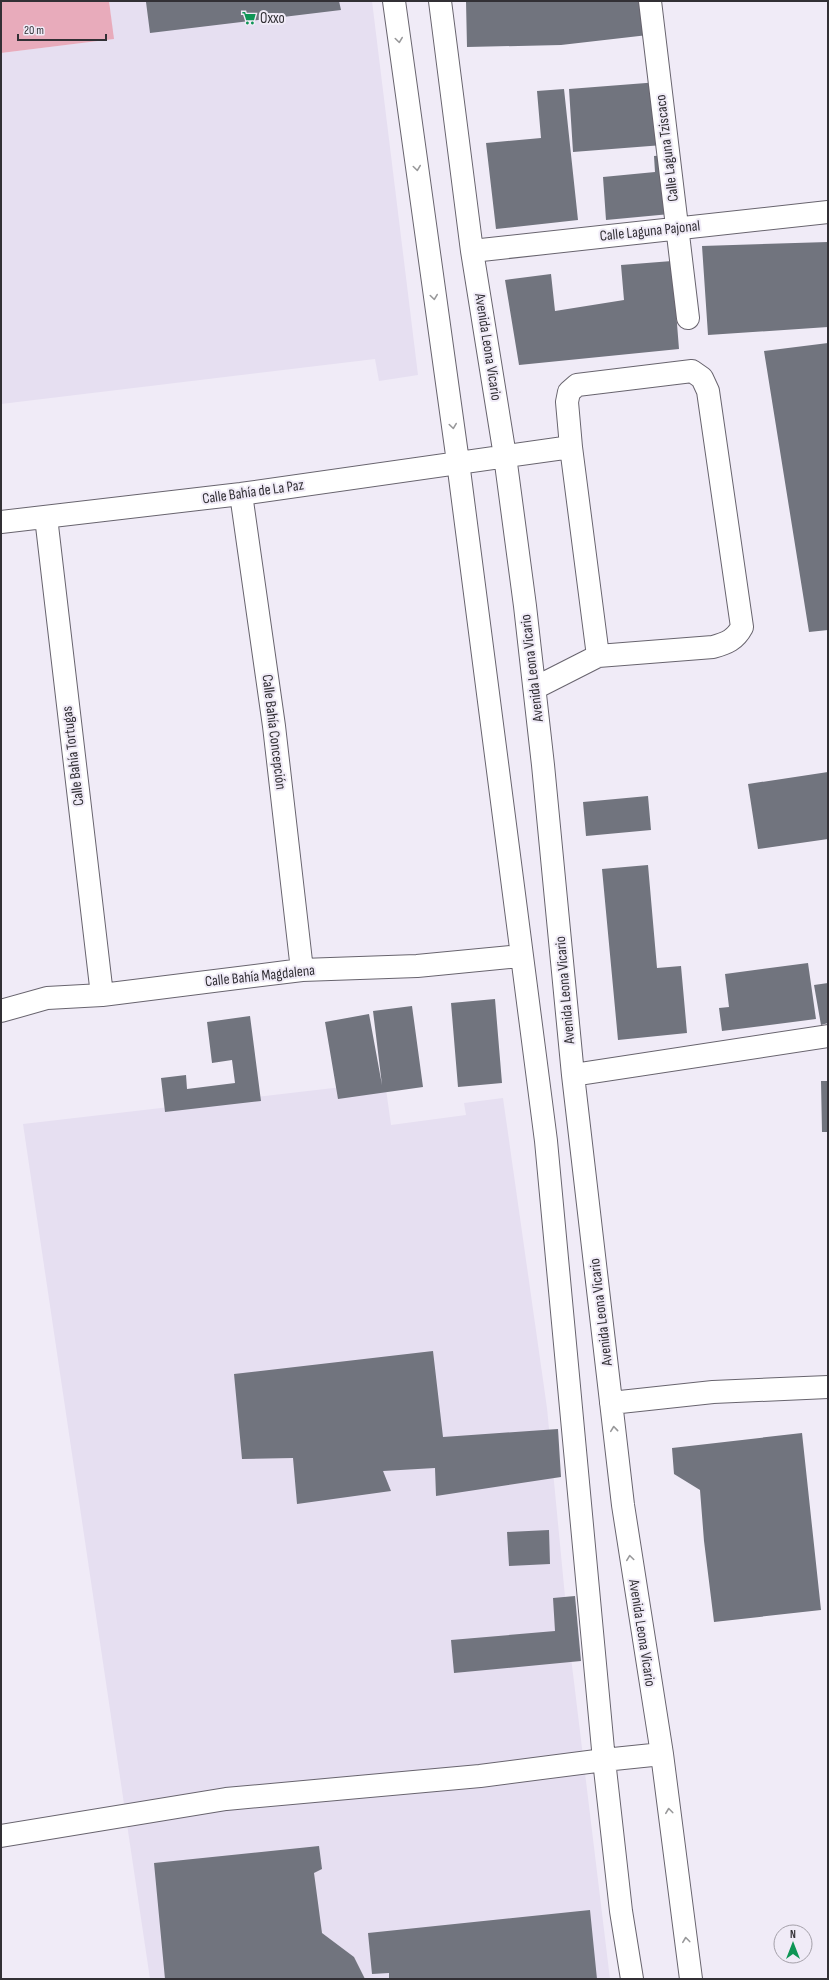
<svg xmlns="http://www.w3.org/2000/svg" width="829" height="1980" font-family="'Sofia Sans Condensed',sans-serif">
<style>
.built{fill:#e6dff1}
.green{fill:#e8abbb}
.building{fill:#71747e}
.lines{fill:none;stroke-linecap:round;stroke-linejoin:round}
.minor-casing{stroke:#68646e;stroke-width:24}
.minor{stroke:#fff;stroke-width:22}
.oneway{stroke:#98989a}
.labels{text-anchor:middle;dominant-baseline:central;stroke-width:4;stroke-linejoin:round;paint-order:stroke}
.poi-label{font-size:15px;fill:#323035;stroke:#f0ebf7;text-anchor:start}
.street-label{font-size:15px;fill:#323035;stroke:#f0ebf7}
</style>
<rect width="100%" height="100%" fill="#f0ebf7"/>
<path class="built" d="M109 1H372L418 375 379 381 375 359 1 404V53L113 39Z
M385 1082 391 1125 466 1115 464 1103 503 1098 547 1408 570 1649 610 1979H150L23 1124Z"/>
<path class="green" d="M1 1H109L114 39 1 53Z"/>
<path class="building" d="M158 1H339L341 10 150 33 146 2Z
M466 1H644L648 35 561 45 467 47Z
M659 82 663 145 573 152 569 89Z
M564 89 578 220 496 229 486 143 541 138 537 91Z
M665 155 670 214 606 220 603 177 655 172 654 156Z
M828 242V327L708 335 702 246Z
M672 261 679 349 519 365 505 280 551 274 555 311 624 300 621 265Z
M828 343V630L809 632 764 351Z
M828 772V839L758 849 748 784Z
M648 796 651 830 586 836 583 802Z
M648 865 657 968 681 966 687 1033 618 1040 602 869Z
M808 963 816 1019 722 1031 719 1008 729 1007 725 974Z
M828 983V1023L821 1025 814 985Z
M495 999 502 1083 458 1087 451 1003Z
M412 1006 423 1087 338 1099 325 1022 369 1014 382 1085 373 1011Z
M250 1016 261 1101 165 1112 161 1078 186 1075 187 1089 235 1083 232 1060 212 1063 207 1022Z
M821 1081H828V1132H822Z
M433 1351 443 1437 558 1429 561 1477 436 1496 435 1468 383 1471 391 1491 297 1504 293 1458 242 1459 234 1374Z
M802 1433 821 1610 714 1622 704 1541 700 1490 674 1474 672 1448Z
M549 1530 550 1564 509 1566 507 1532Z
M575 1596 581 1661 454 1673 451 1640 555 1631 553 1598Z
M319 1846 322 1869 314 1873 322 1933 354 1957 365 1979H165L154 1863Z
M590 1910 597 1979H389V1973L372 1974 368 1933Z"/>
<g class="lines">
<defs>
<path id="minor" d="M394 1 458 462 546 1141 604 1760 621 1911 632 1979
M440 1 472 251 505 456 525 606 543 765 573 1075 623 1505 662 1754 691 1979
M650 1 688 318
M472 251 828 212
M571 447 567 402 569 392 577 385 692 371 702 378 708 391 742 627C735 640 727 643 713 647L598 656
M241 494 274 726 302 970
M46 517 102 995
M1 522 241 494 571 447 598 656 535 688
M1 1011 47 998 102 995 302 970 417 966 521 956
M573 1075 828 1036
M611 1403 713 1392 828 1387
M1 1836 226 1799 480 1776 604 1760 662 1754"/>
</defs>
<use href="#minor" class="minor-casing"/>
<use href="#minor" class="minor"/>
</g>
<defs><path id="oneway-chevron" d="M-2-3.5L2.5 0L-2 3.5" fill="none" stroke-width="1.6" stroke-linecap="round" stroke-linejoin="round"/></defs>
<g class="oneway">
<use href="#oneway-chevron" transform="translate(399 40) rotate(82)"/>
<use href="#oneway-chevron" transform="translate(417 168) rotate(82)"/>
<use href="#oneway-chevron" transform="translate(434 297) rotate(82)"/>
<use href="#oneway-chevron" transform="translate(453 426) rotate(82)"/>
<use href="#oneway-chevron" transform="translate(614 1429) rotate(-96)"/>
<use href="#oneway-chevron" transform="translate(630 1558) rotate(-98)"/>
<use href="#oneway-chevron" transform="translate(669 1811) rotate(-97)"/>
<use href="#oneway-chevron" transform="translate(686 1940) rotate(-97)"/>
</g>
<defs>
<symbol id="supermarket-bare" viewBox="-9 -9 18 18"><path d="M-6-5.5h2.5l.6 2H6L4.5 2H-2.5L-4.4-4H-6ZM-1.5 3.2a1.3 1.3 0 1 0 .1 0ZM3 3.2a1.3 1.3 0 1 0 .1 0Z" fill="#0e9555" stroke="#f0ebf7" stroke-width="2.5" paint-order="stroke"/></symbol>
</defs>
<g fill-rule="evenodd">
<use href="#supermarket-bare" x="239" y="8" width="20" height="20"/>
</g>
<g class="labels">
<g class="poi-label">
<text x="260" y="18">Oxxo</text>
</g>
<g class="street-label">
<text transform="translate(667 148) rotate(-97)">Calle Laguna Tziscaco</text>
<text transform="translate(650 231) rotate(-6)">Calle Laguna Pajonal</text>
<text transform="translate(488 347) rotate(81)">Avenida Leona Vicario</text>
<text transform="translate(253 492) rotate(-8)">Calle Bahía de La Paz</text>
<text transform="translate(532 668) rotate(-97)">Avenida Leona Vicario</text>
<text transform="translate(274 732) rotate(83)">Calle Bahía Concepción</text>
<text transform="translate(73 756) rotate(-97)">Calle Bahía Tortugas</text>
<text transform="translate(260 976) rotate(-6)">Calle Bahía Magdalena</text>
<text transform="translate(565 990) rotate(-95)">Avenida Leona Vicario</text>
<text transform="translate(601 1312) rotate(-97)">Avenida Leona Vicario</text>
<text transform="translate(642 1633) rotate(81)">Avenida Leona Vicario</text>
</g>
</g>
<rect width="829" height="1980" fill="none" stroke="#323035" stroke-width="4"/>
<g transform="translate(793 1944)"><circle r="19" fill="#f0ebf7" stroke="#a4a0a9"/>
<path d="M0-3L7 15L0 10L-7 15Z" fill="#0e9555"/>
<text y="-6" font-size="11" font-weight="bold" text-anchor="middle" fill="#323035">N</text>
</g>
<path d="M18 34v6h88v-6" fill="none" stroke="#323035" stroke-width="2"/>
<text x="24" y="34" font-size="12" fill="#323035" stroke="#f0ebf7" stroke-width="3" paint-order="stroke">20 m</text>
</svg>
